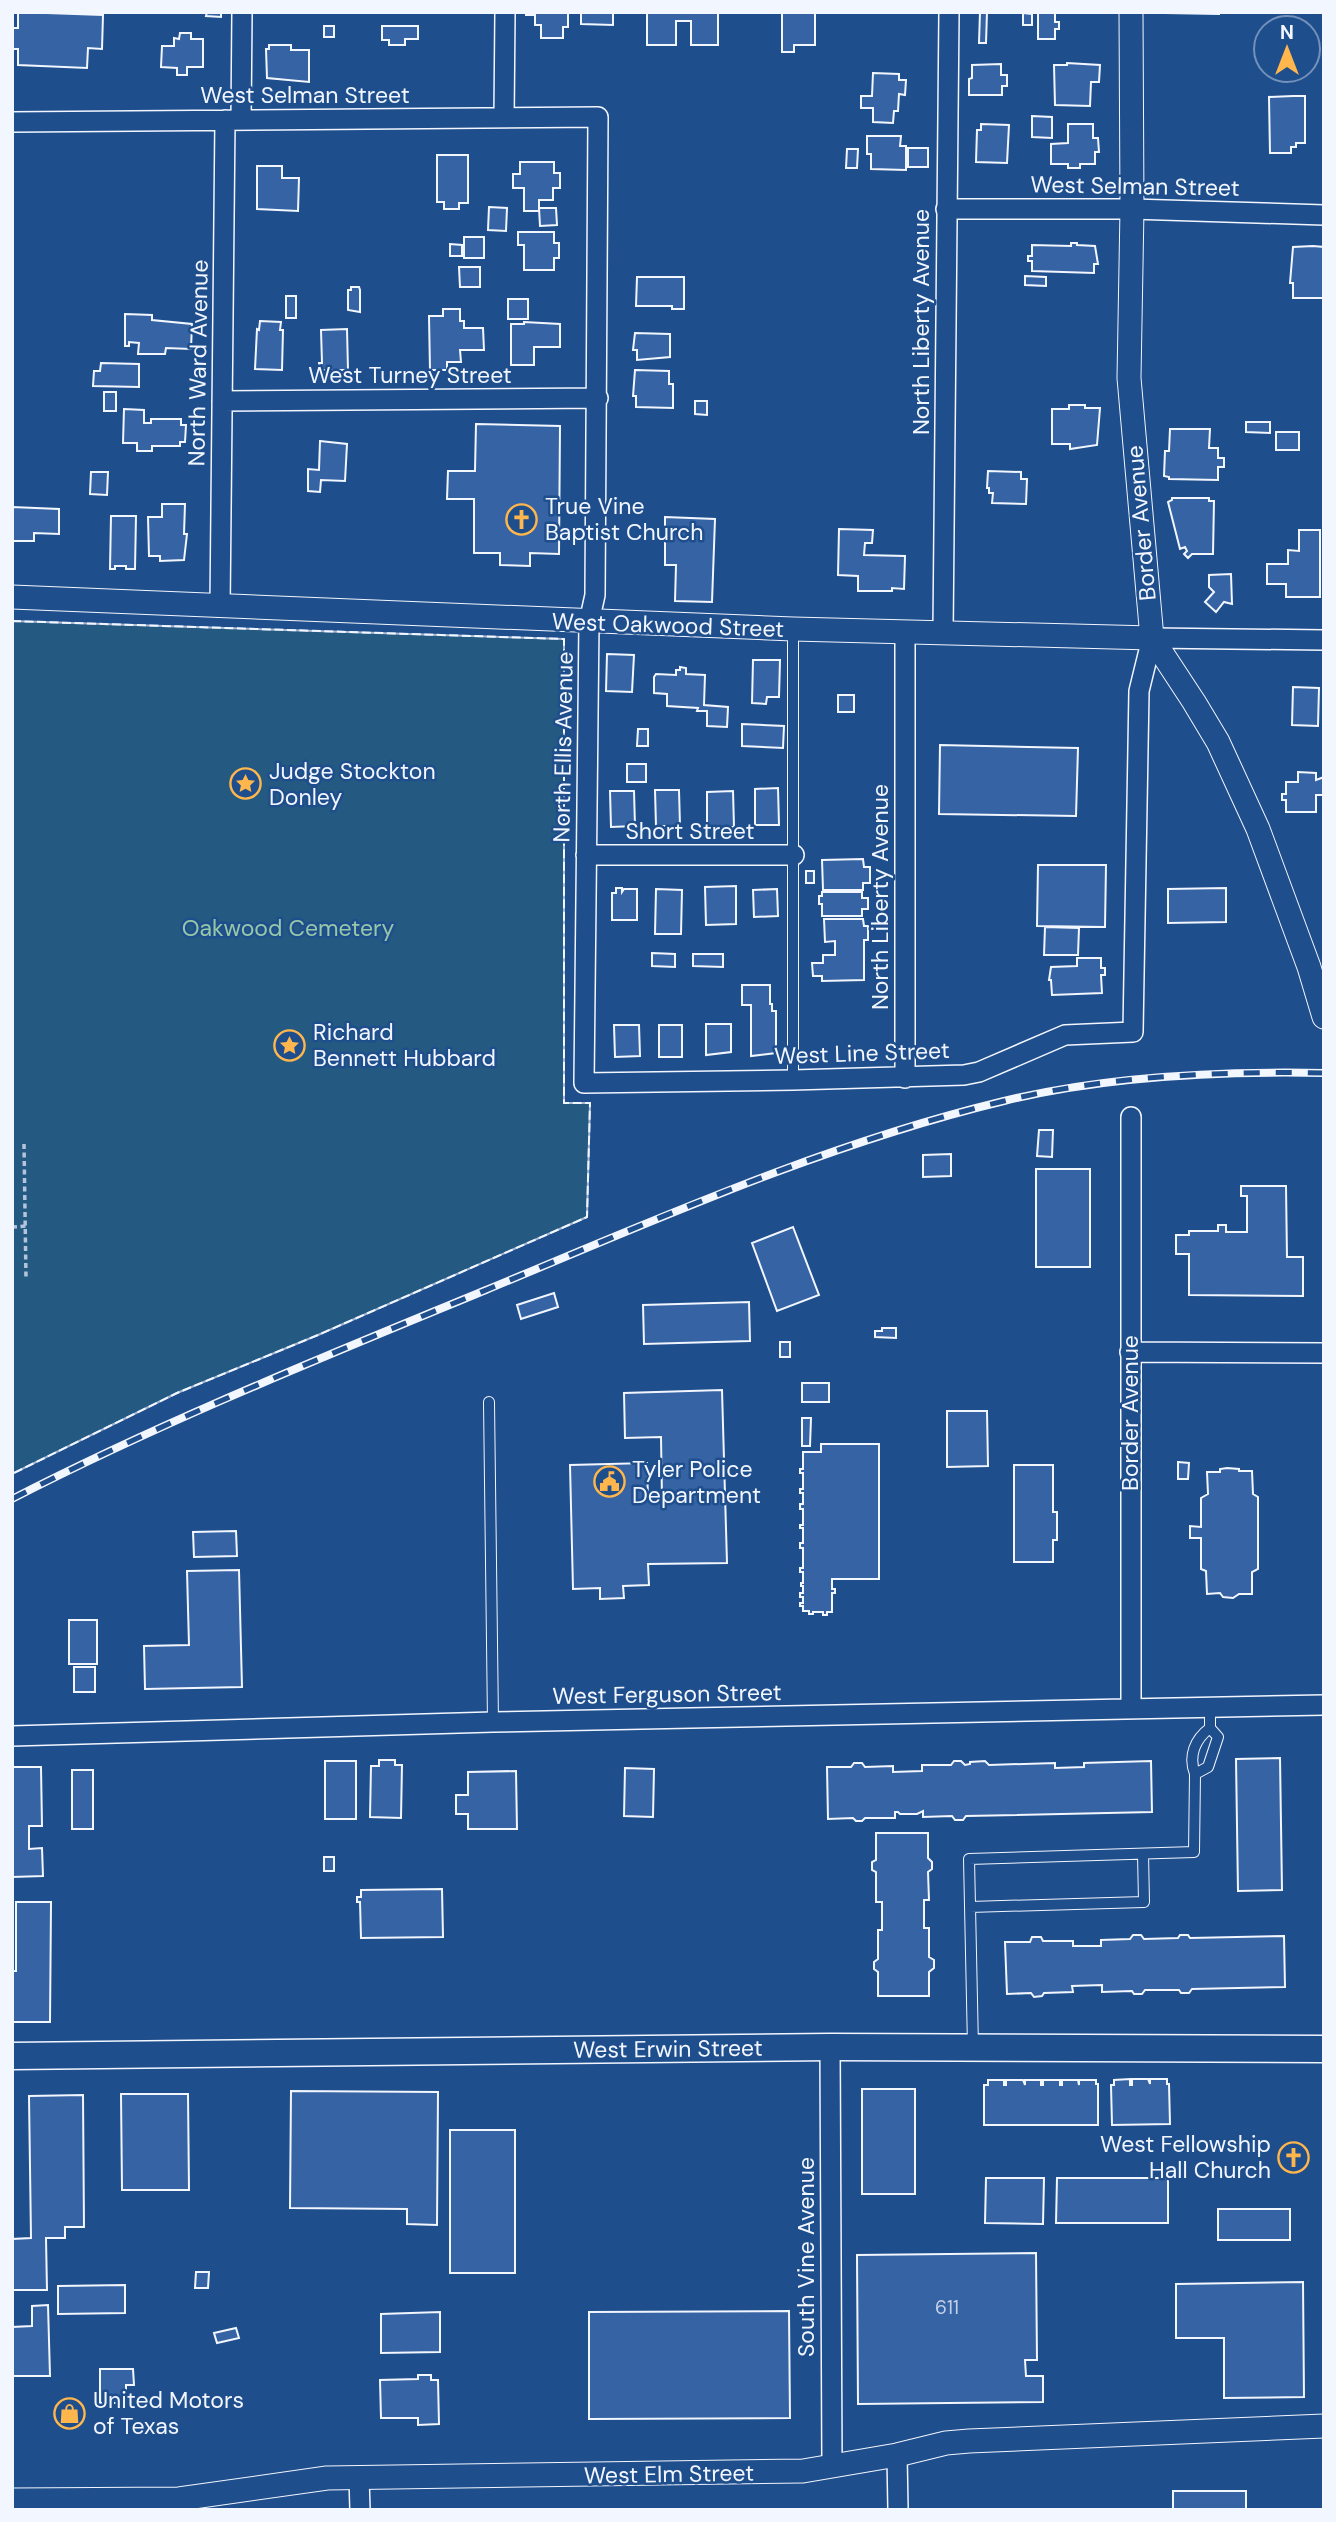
<svg xmlns="http://www.w3.org/2000/svg" width="1336" height="2522" font-family="'DM Sans',sans-serif">
<style>
.green{fill:#245a82;stroke:#a8bbd7;stroke-width:2}
.building{fill:#3563a3;stroke:#f2f6ff;stroke-width:2}
.lines{fill:none;stroke-linecap:round;stroke-linejoin:round}
.service-casing{stroke:#f2f6ff;stroke-width:12}
.minor-casing{stroke:#f2f6ff;stroke-width:22}
.tertiary-casing{stroke:#f2f6ff;stroke-width:25}
.secondary-casing{stroke:#f2f6ff;stroke-width:29}
.path{stroke:#b3c4dc;stroke-width:3.5;stroke-dasharray:5 3.5;stroke-linecap:butt}
.service{stroke:#1f4e8c;stroke-width:10}
.minor{stroke:#1f4e8c;stroke-width:19}
.tertiary{stroke:#1f4e8c;stroke-width:23}
.secondary{stroke:#1f4e8c;stroke-width:26}
.rail-casing{stroke:#f2f6ff;stroke-width:8}
.rail{stroke:#1f4e8c;stroke-width:5;stroke-dasharray:16;stroke-linecap:butt}
.fence{stroke:#f2f6ff;stroke-width:2;stroke-dasharray:9 3.5;stroke-linecap:butt}
.labels{text-anchor:middle;dominant-baseline:central;stroke-width:5;stroke-linejoin:round;paint-order:stroke}
.number-label{font-size:19px;fill:#c3d1e8}
.street-label{font-size:23px;fill:#f2f6ff;stroke:#1f4e8c}
.poi-label{font-size:23px;fill:#f2f6ff;stroke:#1f4e8c;text-anchor:start}
.park-label{font-size:23px;fill:#97c8a6;stroke:#1f4e8c}
</style>
<rect width="100%" height="100%" fill="#1f4e8c"/>
<path class="green" d="M12 621 564 639V1103H590L587 1217 318 1335 177 1393 12 1474Z"/>
<path class="building" d="M18 12 103 15 102 49 88 48 87 68 18 65V49H12V28H18Z
M207 12H221V17L206 16Z
M526 12H568V27H563V38H541V25H535V15H526Z
M581 12H613V25L581 24Z
M647 12H718V45H691V21H676V45H647Z
M782 12H815V45H794V52H782Z
M980 12H987L986 43H979Z
M1038 12H1055V22H1059V29H1055V39H1038Z
M1166 12H1219V14L1166 13Z
M1023 13 1032 14V25H1023Z
M324 26H334V37H324Z
M382 26H418V39H405V45H389V40H382Z
M180 33H191V39H203V67H187V75H177V68L161 67 162 46H174V38L179 39Z
M269 45H291V50H309V82L267 78 266 49H269Z
M1067 63 1100 65 1099 82H1091L1090 106 1055 105 1054 65H1067Z
M1001 64V75H1007V86H1002V95H969V79L972 78V65Z
M873 73 899 74V80H906L905 95 899 94 898 111H894L893 123 873 122V108H861V96H872Z
M1293 96H1305V143H1296V147H1291V153H1270L1269 97Z
M1032 116 1052 117V138L1032 137Z
M981 124 1009 125 1007 163 976 162 977 130H981Z
M1068 124H1093V138H1098L1099 152H1095V164H1080V168H1068V164H1051V144L1068 143Z
M867 136H901L900 146H906V170L871 169V154H867Z
M908 148H928V167H908Z
M847 149H858L857 168H846Z
M437 155H468V203H459V209H444V202H437Z
M520 162H554V173H560V188H553V200H539V211H524V188H513V174H520Z
M257 166H282V178H299L298 211 257 209Z
M489 207 507 208 506 231 488 230Z
M539 208H556L557 225 540 226Z
M518 232H554V243H559V258H554V270H524V245H518Z
M464 237H484V258H464Z
M1071 243H1077V245L1095 246 1098 264H1094V273L1032 271V261H1028V256H1032V245L1071 246Z
M450 244 462 245V256H450Z
M1313 246 1324 247V298H1293V283H1290L1293 247Z
M459 267H480V287H460Z
M1025 276 1046 277V286L1025 285Z
M637 277H684V309H672V306H636Z
M351 287H359L360 290V312L348 310V290H351Z
M286 296H296V318H286Z
M508 299H528V319H508Z
M443 309H460V321H464V328H483L484 350H460L461 362H447V370H430L429 316H443Z
M125 314 152 315V320L192 324 191 349 166 348 165 354H138L139 343 129 342V346H125Z
M260 321 281 322 280 330H283L282 370 255 369 257 329 259 330Z
M524 322 560 324V347H534V365H511V324H524Z
M347 329 348 370H320L319 363H322L321 330Z
M635 333 670 334V357L637 360V350H633Z
M101 363 139 364V387L93 386 94 371H100Z
M635 370 669 371V384H673V408L636 407V396H633Z
M104 392H116V411H104Z
M695 401H707V415L695 414Z
M1069 405H1085V408H1100L1097 445 1070 449V444H1052V409H1069Z
M124 409 144 410V423H151V419H181V425H186L185 442H180V446H152V451H137V443H123Z
M1246 422H1270V433L1246 432Z
M476 424 560 426 559 554 530 553V566L500 565V553H474V499H447L448 471H475Z
M1170 429H1210L1209 448H1218V458H1224V467H1218V480L1169 479V477L1164 476 1165 451H1169Z
M1276 432H1299V450H1276Z
M320 441 347 444 345 481 321 480 320 492 308 491V469L319 470Z
M988 471 1021 472V479H1027L1026 504 992 503 993 493H989V488H987Z
M91 472H108L107 495 90 494Z
M1172 498H1209V501H1214L1213 554H1192L1188 558 1184 554 1187 551 1185 547 1180 549 1168 502 1172 500Z
M162 504H185L184 534H187L184 560 160 561V556H149L148 517H162Z
M12 507 59 509V534L34 533V541H12Z
M111 516H136L135 569H126V566H115V569H110Z
M665 517 715 519 712 602 675 601 676 565H665Z
M839 529 873 530 872 543H865L864 555 905 556 904 589 892 588V591H858V576L838 575Z
M1299 530H1320V597H1286V584H1267V564H1288V550L1299 551Z
M1231 574 1232 604 1224 602 1216 612 1205 602 1214 592 1209 587V575Z
M607 654 634 655 632 692 606 691Z
M753 660H780L779 697H767L766 704 752 703Z
M680 667 686 668V674L705 675 704 705 728 707 727 727 707 726V711H697L698 708 667 706V694L654 693V677L656 674 676 675V670H680Z
M1293 687 1319 688 1318 726 1292 725Z
M838 695H854V712H838Z
M742 724 784 726 783 748 742 746Z
M638 729H648V746H637Z
M940 745 1078 748 1076 816 939 814Z
M627 764H646V782H627Z
M1298 772 1316 773V780L1324 777V795H1316V812H1286V800H1282V794H1286V782H1298Z
M778 788 779 825H755V789Z
M655 790H679L680 826H656Z
M610 791H634L635 826 611 827Z
M733 791 734 827H707V792Z
M863 859 864 867H870V883H863V890H823L822 860Z
M1038 865H1106L1105 927 1037 926Z
M806 871H814V883H806Z
M736 886V924L706 925 705 887Z
M616 888H622V892L624 889H637V920H612V893H616Z
M1226 888V922L1168 923V889Z
M656 889 682 890 681 934H655Z
M777 889 778 916 754 917 753 890Z
M822 892H862V898H868V909H862V916H822V904H819V896H822Z
M824 919H863L864 926H868V940H864V980L822 981V976H813L812 963H823V955H835V941L825 942Z
M1045 927 1079 928 1078 955H1044Z
M652 953 675 954V967L652 966Z
M693 954H723V967L693 966Z
M1077 958H1101V968H1105V975H1101L1102 993 1052 995 1051 980H1049L1051 967 1077 966Z
M742 985H770V1004H772V1011H776V1053L751 1056V1005H742Z
M706 1024H731V1052L706 1055Z
M614 1025H639L640 1056 615 1057Z
M659 1025H682V1057H659Z
M1039 1130H1053L1052 1157 1037 1156Z
M951 1154V1176L923 1177V1155Z
M1036 1169H1090V1267H1036Z
M1241 1186H1286L1287 1257H1303V1296L1189 1295V1254H1176V1235H1189V1231H1218V1225H1226V1232H1247V1196H1241Z
M793 1227 819 1295 777 1311 752 1243Z
M554 1293 558 1307 521 1319 517 1305Z
M749 1302 750 1341 644 1344 643 1305Z
M882 1328H896V1338L875 1337V1331H882Z
M780 1342H790V1357H780Z
M802 1383H829V1402H802Z
M722 1390 727 1563 648 1564 649 1585 623 1586 624 1598 600 1599V1588L573 1589 570 1465 647 1463 648 1499H662L661 1437 625 1438 624 1393Z
M947 1411H987L988 1466 947 1467Z
M802 1418H811L810 1446H802Z
M821 1444H879V1579H832V1589H835V1593H832V1612H827V1615H823V1612H813V1614H809V1611H803V1606H800V1603H803V1597H800V1593H803V1586H801V1583H803V1572H800V1568H803V1548H800V1543H803V1528H800V1525H803V1509H800V1504H803V1493H800V1489H803V1473H800V1469H803V1452H821Z
M1178 1462 1189 1463 1188 1479H1178Z
M1014 1465H1053V1512H1057V1540H1053V1562H1014Z
M1227 1468 1239 1469V1471H1252L1253 1494 1258 1497V1569L1252 1572V1594H1239L1233 1598 1223 1597 1220 1593 1207 1594 1206 1571 1201 1569V1538H1190V1526L1201 1527V1498L1208 1494 1207 1472H1220V1469Z
M236 1531 237 1556 194 1557 193 1532Z
M239 1570 242 1687 145 1689 144 1646 189 1645 187 1571Z
M69 1620H97V1664H69Z
M74 1667H95V1692H74Z
M1280 1758 1282 1890 1238 1891 1236 1759Z
M379 1760H395V1765H402L401 1818 370 1817 371 1766H379Z
M325 1761H356V1819H325Z
M954 1761H961L965 1765 970 1764V1762L985 1761 989 1765 1055 1763V1768L1084 1767V1763L1151 1761 1152 1812 966 1816 963 1820H955L952 1816 923 1817V1811L917 1814H900L898 1812H895V1818H865L862 1821H856L853 1818 828 1819 827 1767H851L854 1763H862L865 1767 893 1766V1772L922 1771V1765H951Z
M12 1767H41L42 1826H29V1849L42 1848 43 1876 12 1877Z
M625 1768 654 1769 653 1817 624 1816Z
M72 1770H93V1829H72Z
M516 1771 517 1829H468V1814H456V1795H468V1772Z
M876 1833H928V1858L932 1862V1869L928 1872 929 1900H924V1928H929V1957L934 1960V1968L929 1972V1996H878V1972L874 1969V1962L878 1959V1930H882V1902H876V1872L872 1870V1862L876 1860Z
M324 1857H334V1871H324Z
M442 1889 443 1937 361 1938 360 1902H357V1897H361V1890Z
M16 1902H51L50 2022H12V1971H16Z
M1133 1935H1141L1144 1939 1178 1938 1180 1935H1188L1190 1938 1284 1936 1285 1987 1192 1989 1189 1993H1181L1179 1990H1145L1142 1994H1134L1132 1991 1102 1992V1985L1072 1986 1073 1992 1044 1993 1042 1996 1034 1997 1031 1993 1007 1994 1005 1942H1030L1032 1937H1041L1043 1941H1073V1946H1101V1940L1130 1939Z
M1130 2079V2085H1132V2079H1148L1150 2084V2079H1167V2084H1169L1170 2124 1112 2125 1111 2085H1114V2080Z
M988 2080H1004V2085H1006V2080H1023L1025 2085V2080H1041V2085H1043V2080H1060V2085H1062V2080H1078L1079 2085V2080H1096V2084H1098V2125H984V2085H988Z
M862 2089H915V2194H862Z
M291 2091 438 2092 437 2225 407 2224V2209L290 2208Z
M121 2094H188L189 2190H122Z
M83 2095 84 2227H65V2238H46L47 2290H12V2239L31 2238 29 2096Z
M450 2130H515V2273H450Z
M986 2178H1044L1043 2224 985 2223Z
M1057 2178H1168V2223H1056Z
M1218 2209H1290V2240H1218Z
M1036 2253 1037 2360H1025L1026 2376H1043V2402L858 2404 857 2255Z
M196 2272H209L208 2288H195Z
M1303 2282 1304 2397 1224 2398V2338H1176V2284Z
M125 2285V2313L58 2314V2286Z
M48 2305 50 2376H12V2327L32 2326V2306Z
M789 2311 790 2418 589 2419V2312Z
M440 2312V2352L381 2353V2314Z
M236 2328 239 2338 217 2343 214 2333Z
M100 2369H133L134 2385H126V2403H100Z
M418 2375H431V2380H438L439 2424 418 2425V2418H381L380 2380 418 2379Z
M1173 2491H1246V2510H1173Z"/>
<g class="lines">
<defs>
<path id="service" d="M793 630V1080
M489 1402 493 1722
M1195 1774 1208 1767 1218 1737 1210 1728V1707
M970 1907 1144 1902 1143 1854
M973 2047 969 1859 1194 1852 1195 1774C1188 1756 1195 1739 1210 1728"/>
<path id="minor" d="M504 118 505 12
M241 120 242 12
M12 122 598 117 595 595 589 622 584 1083 793 1080 964 1075 979 1072 1065 1035 1133 1032 1139 691 1152 638 1324 640
M946 209H1132L1324 215
M222 401 598 398
M220 607 225 120
M943 633 949 12
M586 855H794
M905 1078V633
M1131 1117V1708
M1130 1352 1324 1353
M12 1736 493 1722 1324 1705
M830 2047 832 2467
M897 2455 898 2510
M359 2477 360 2510"/>
<path id="tertiary" d="M1131 12 1132 209 1129 378 1152 638 1194 702 1218 742 1258 829 1309 967 1324 1017
M12 597 793 629 1152 638
M12 2500 179 2499 327 2478 803 2471 897 2455 946 2443 969 2441 1324 2426"/>
<g id="secondary">
<path id="s1" d="M12 2056 830 2047 1324 2049"/>
</g>
</defs>
<use href="#service" class="service-casing"/>
<use href="#minor" class="minor-casing"/>
<use href="#tertiary" class="tertiary-casing"/>
<use href="#secondary" class="secondary-casing"/>
<path class="path" d="M24 1144 26 1278
M12 1227 26 1226"/>
<use href="#service" class="service"/>
<use href="#minor" class="minor"/>
<use href="#tertiary" class="tertiary"/>
<use href="#secondary" class="secondary"/>
<defs>
<path id="rail" d="M12 1499C166 1420 326 1356 486 1290 655 1220 825 1144 1004 1101 1105 1076 1220 1071 1324 1073"/>
</defs>
<use href="#rail" class="rail-casing"/>
<use href="#rail" class="rail"/>
<path class="fence" d="M12 621 564 639V1103H590L587 1217 318 1335 177 1393 12 1474"/>
</g>
<defs>
<symbol id="church-ring" viewBox="-11 -11 22 22"><circle r="9.5" fill="#1f4e8c" stroke="#ffb74d" stroke-width="1.5"/><path d="M-1.2-6h2.4v3.5h3.3v2.4h-3.3V6h-2.4V-.1h-3.3v-2.4h3.3Z" fill="#ffb74d"/></symbol>
<symbol id="sight-ring" viewBox="-11 -11 22 22"><circle r="9.5" fill="#1f4e8c" stroke="#ffb74d" stroke-width="1.5"/><path d="M0-6L1.8-2.2L6-1.7L2.9 1.2L3.7 5.4L0 3.3L-3.7 5.4L-2.9 1.2L-6-1.7L-1.8-2.2Z" fill="#ffb74d"/></symbol>
<symbol id="civic-ring" viewBox="-11 -11 22 22"><circle r="9.5" fill="#1f4e8c" stroke="#ffb74d" stroke-width="1.5"/><path d="M-.6-6.5H3V-4.5H.6V-3L4-1V1h2V6H-6V1h2V-1L-.6-3ZM-1.2 2.5V6h2.4V2.5Z" fill="#ffb74d"/></symbol>
<symbol id="shop-ring" viewBox="-11 -11 22 22"><circle r="9.5" fill="#1f4e8c" stroke="#ffb74d" stroke-width="1.5"/><path d="M-5-2.5h2.3a2.7 3.5 0 0 1 5.4 0H5L5.5 6h-11ZM-1.5-2.5h3a1.5 2.3 0 0 0-3 0Z" fill="#ffb74d"/></symbol>
</defs>
<g fill-rule="evenodd">
<use href="#church-ring" x="504" y="502" width="35" height="35"/>
<use href="#sight-ring" x="228" y="766" width="35" height="35"/>
<use href="#sight-ring" x="272" y="1028" width="35" height="35"/>
<use href="#civic-ring" x="592" y="1464" width="35" height="35"/>
<use href="#church-ring" x="1276" y="2140" width="35" height="35"/>
<use href="#shop-ring" x="52" y="2396" width="35" height="35"/>
</g>
<g class="labels">
<g class="number-label">
<text x="947" y="2307">611</text>
</g>
<g class="street-label">
<text x="305" y="95">West Selman Street</text>
<text transform="translate(1135 186) rotate(1)">West Selman Street</text>
<text transform="translate(921 322) rotate(-90)">North Liberty Avenue</text>
<text transform="translate(198 363) rotate(-89)">North Ward Avenue</text>
<text x="410" y="375">West Turney Street</text>
<text transform="translate(1141 523) rotate(-95)">Border Avenue</text>
<text transform="translate(668 625) rotate(2)">West Oakwood Street</text>
<text transform="translate(563 747) rotate(-89)">North Ellis Avenue</text>
<text x="690" y="831">Short Street</text>
<text transform="translate(880 897) rotate(-90)">North Liberty Avenue</text>
<text transform="translate(862 1053) rotate(-2)">West Line Street</text>
<text transform="translate(1130 1413) rotate(-90)">Border Avenue</text>
<text transform="translate(667 1694) rotate(-1)">West Ferguson Street</text>
<text stroke="none"><textPath href="#s1" startOffset="656">West Erwin Street</textPath></text>
<text transform="translate(806 2257) rotate(-90)">South Vine Avenue</text>
<text transform="translate(669 2474) rotate(-1)">West Elm Street</text>
</g>
<g class="poi-label">
<text x="545" y="506">True Vine<tspan x="545" dy="26">Baptist Church</tspan></text>
<text x="269" y="771">Judge Stockton<tspan x="269" dy="26">Donley</tspan></text>
<text x="313" y="1032">Richard<tspan x="313" dy="26">Bennett Hubbard</tspan></text>
<text x="632" y="1469">Tyler Police<tspan x="632" dy="26">Department</tspan></text>
<text x="1271" y="2144" text-anchor="end">West Fellowship<tspan x="1271" dy="26">Hall Church</tspan></text>
<text x="93" y="2400">United Motors<tspan x="93" dy="26">of Texas</tspan></text>
</g>
<g class="park-label">
<text x="288" y="928">Oakwood Cemetery</text>
</g>
</g>
<rect width="1336" height="2522" fill="none" stroke="#f2f6ff" stroke-width="28"/>
<g transform="translate(1287 49)"><circle r="33" fill="#1f4e8c" stroke="#7391ba" stroke-width="2"/>
<path d="M0-5L12 26L0 18L-12 26Z" fill="#ffb74d"/>
<text y="-10" font-size="19" font-weight="bold" text-anchor="middle" fill="#f2f6ff">N</text>
</g>
</svg>
